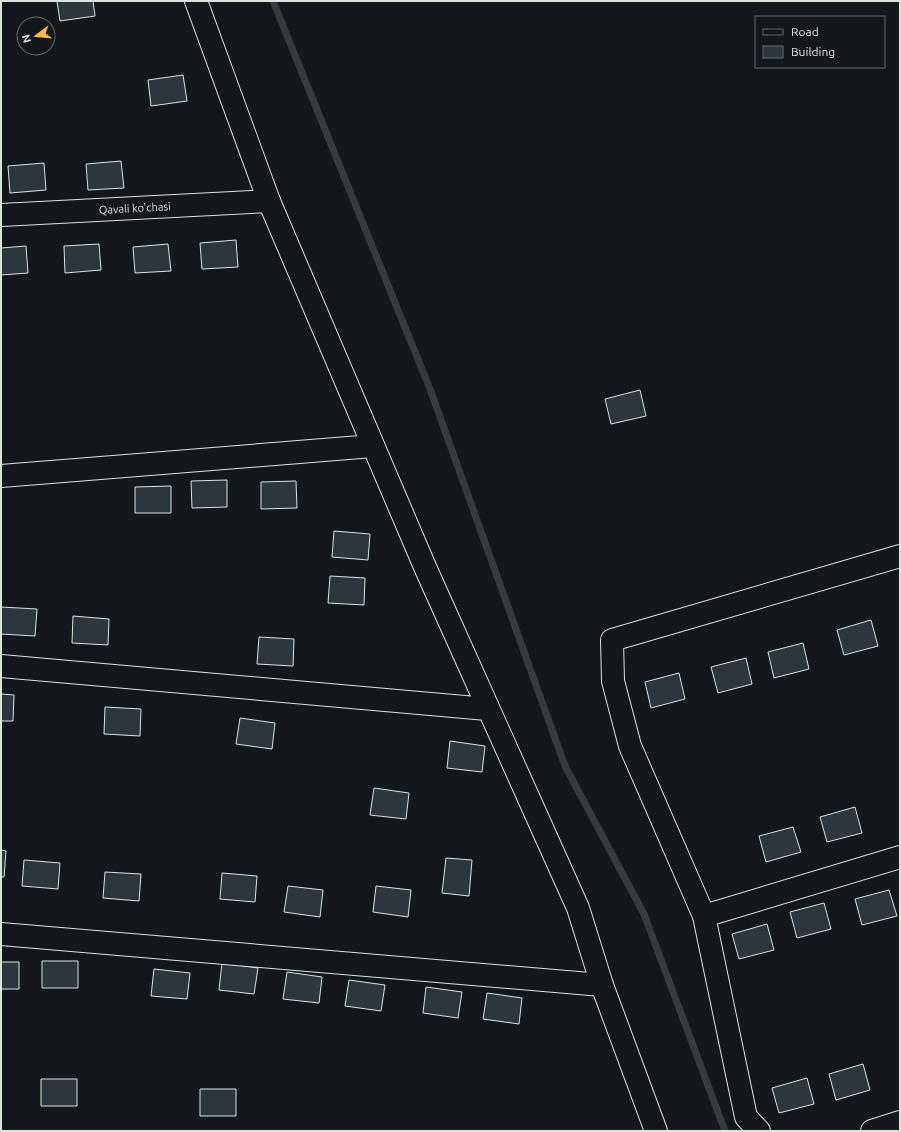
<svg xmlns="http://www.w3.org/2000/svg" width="901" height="1132" font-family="Ubuntu,sans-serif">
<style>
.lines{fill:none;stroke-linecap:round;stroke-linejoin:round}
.stream{stroke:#363b3e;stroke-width:7}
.building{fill:#2c363c;stroke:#d8e6dc}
.minor-casing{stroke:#d8e6dc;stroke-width:24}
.minor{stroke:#14181c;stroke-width:22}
.labels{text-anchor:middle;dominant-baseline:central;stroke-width:3;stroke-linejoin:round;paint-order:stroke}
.street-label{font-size:11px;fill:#d8e6dc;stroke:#14181c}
</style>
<rect width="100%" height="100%" fill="#14181c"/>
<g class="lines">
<path class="stream" d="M273 1 430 389 565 766 644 914 725 1131"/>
</g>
<path class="building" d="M57 1H93L95 16 60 21Z
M183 75 187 101 151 106 148 80Z
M121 161 124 188 88 190 86 164Z
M44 163 46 190 10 193 8 166Z
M236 240 238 267 202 269 200 243Z
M99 244 101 270 65 273 64 246Z
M168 244 171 271 135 273 133 247Z
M26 246 28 273 1 275V248Z
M640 390 646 416 611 424 605 399Z
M227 480V507L192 508 191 481Z
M296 481 297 508 261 509V482Z
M171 486V513H135V487Z
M334 531 370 534 368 560 332 557Z
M330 576 365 578 364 605 328 603Z
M1 607 37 609 35 636 1 634Z
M73 616 109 619 108 645 72 643Z
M871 620 878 646 844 655 837 630Z
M259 637 294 639 293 666 257 664Z
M803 643 809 669 774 678 768 652Z
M746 658 752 684 718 693 711 667Z
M679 673 685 699 651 708 645 682Z
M1 694 14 695 13 721H1Z
M105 707 141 709 140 736 104 734Z
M240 718 275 723 272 749 236 744Z
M450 741 485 746 482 772 447 768Z
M374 788 409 793 406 819 370 815Z
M855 807 862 833 827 842 820 817Z
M793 827 801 852 766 862 759 836Z
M1 850 6 851 4 877H1Z
M446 858 472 860 469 896 442 893Z
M24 860 60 863 58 889 22 886Z
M105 872 141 874 139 901 103 898Z
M222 873 257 876 255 902 220 899Z
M288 886 323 890 320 917 284 912Z
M376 886 411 890 408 917 373 912Z
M889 890 897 916 862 925 855 899Z
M824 903 831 929 797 938 790 912Z
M767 924 774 950 739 959 732 934Z
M42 961H78V988H42Z
M1 962H19V989H1Z
M222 963 258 968 254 994 219 990Z
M154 969 190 973 187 999 151 996Z
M287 972 322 977 319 1003 283 999Z
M349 980 385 985 381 1011 345 1006Z
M426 987 462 992 458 1018 423 1013Z
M487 993 522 998 519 1024 483 1019Z
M863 1064 870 1090 836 1100 829 1074Z
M807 1078 814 1104 779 1113 772 1088Z
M41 1079H77V1106H41Z
M200 1089H236V1116H200Z"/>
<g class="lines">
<defs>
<g id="minor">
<path d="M196 1 269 201 425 567 578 908 602 985 656 1131"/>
<path id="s1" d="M1 215 269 201"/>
<path d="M1 476 373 446"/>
<path d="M1 666 487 709"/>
<path d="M704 916 900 857"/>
<path d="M1 934 602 985"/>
<path d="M759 1131 746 1117 704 916 630 746 613 681 612 640 900 556"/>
<path d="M872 1131 900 1122"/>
</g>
</defs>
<use href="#minor" class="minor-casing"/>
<use href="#minor" class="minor"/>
</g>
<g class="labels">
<g class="street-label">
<text stroke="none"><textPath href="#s1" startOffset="134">Qavali ko'chasi</textPath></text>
</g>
</g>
<rect width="901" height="1132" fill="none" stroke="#d8e6dc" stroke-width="4"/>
<rect x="755" y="16" width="130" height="52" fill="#14181c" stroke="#626a69"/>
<rect x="763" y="29" width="20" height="6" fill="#14181c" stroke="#626a69"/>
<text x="791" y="36" font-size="12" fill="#d8e6dc">Road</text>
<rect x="763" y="46" width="20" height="12" fill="#2c363c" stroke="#626a69"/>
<text x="791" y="56" font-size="12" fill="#d8e6dc">Building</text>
<g transform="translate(36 36) rotate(254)"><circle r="19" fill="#14181c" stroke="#626a69"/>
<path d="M0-3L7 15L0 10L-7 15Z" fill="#ffb74d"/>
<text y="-6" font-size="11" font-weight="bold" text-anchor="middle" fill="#d8e6dc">N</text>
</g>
</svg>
